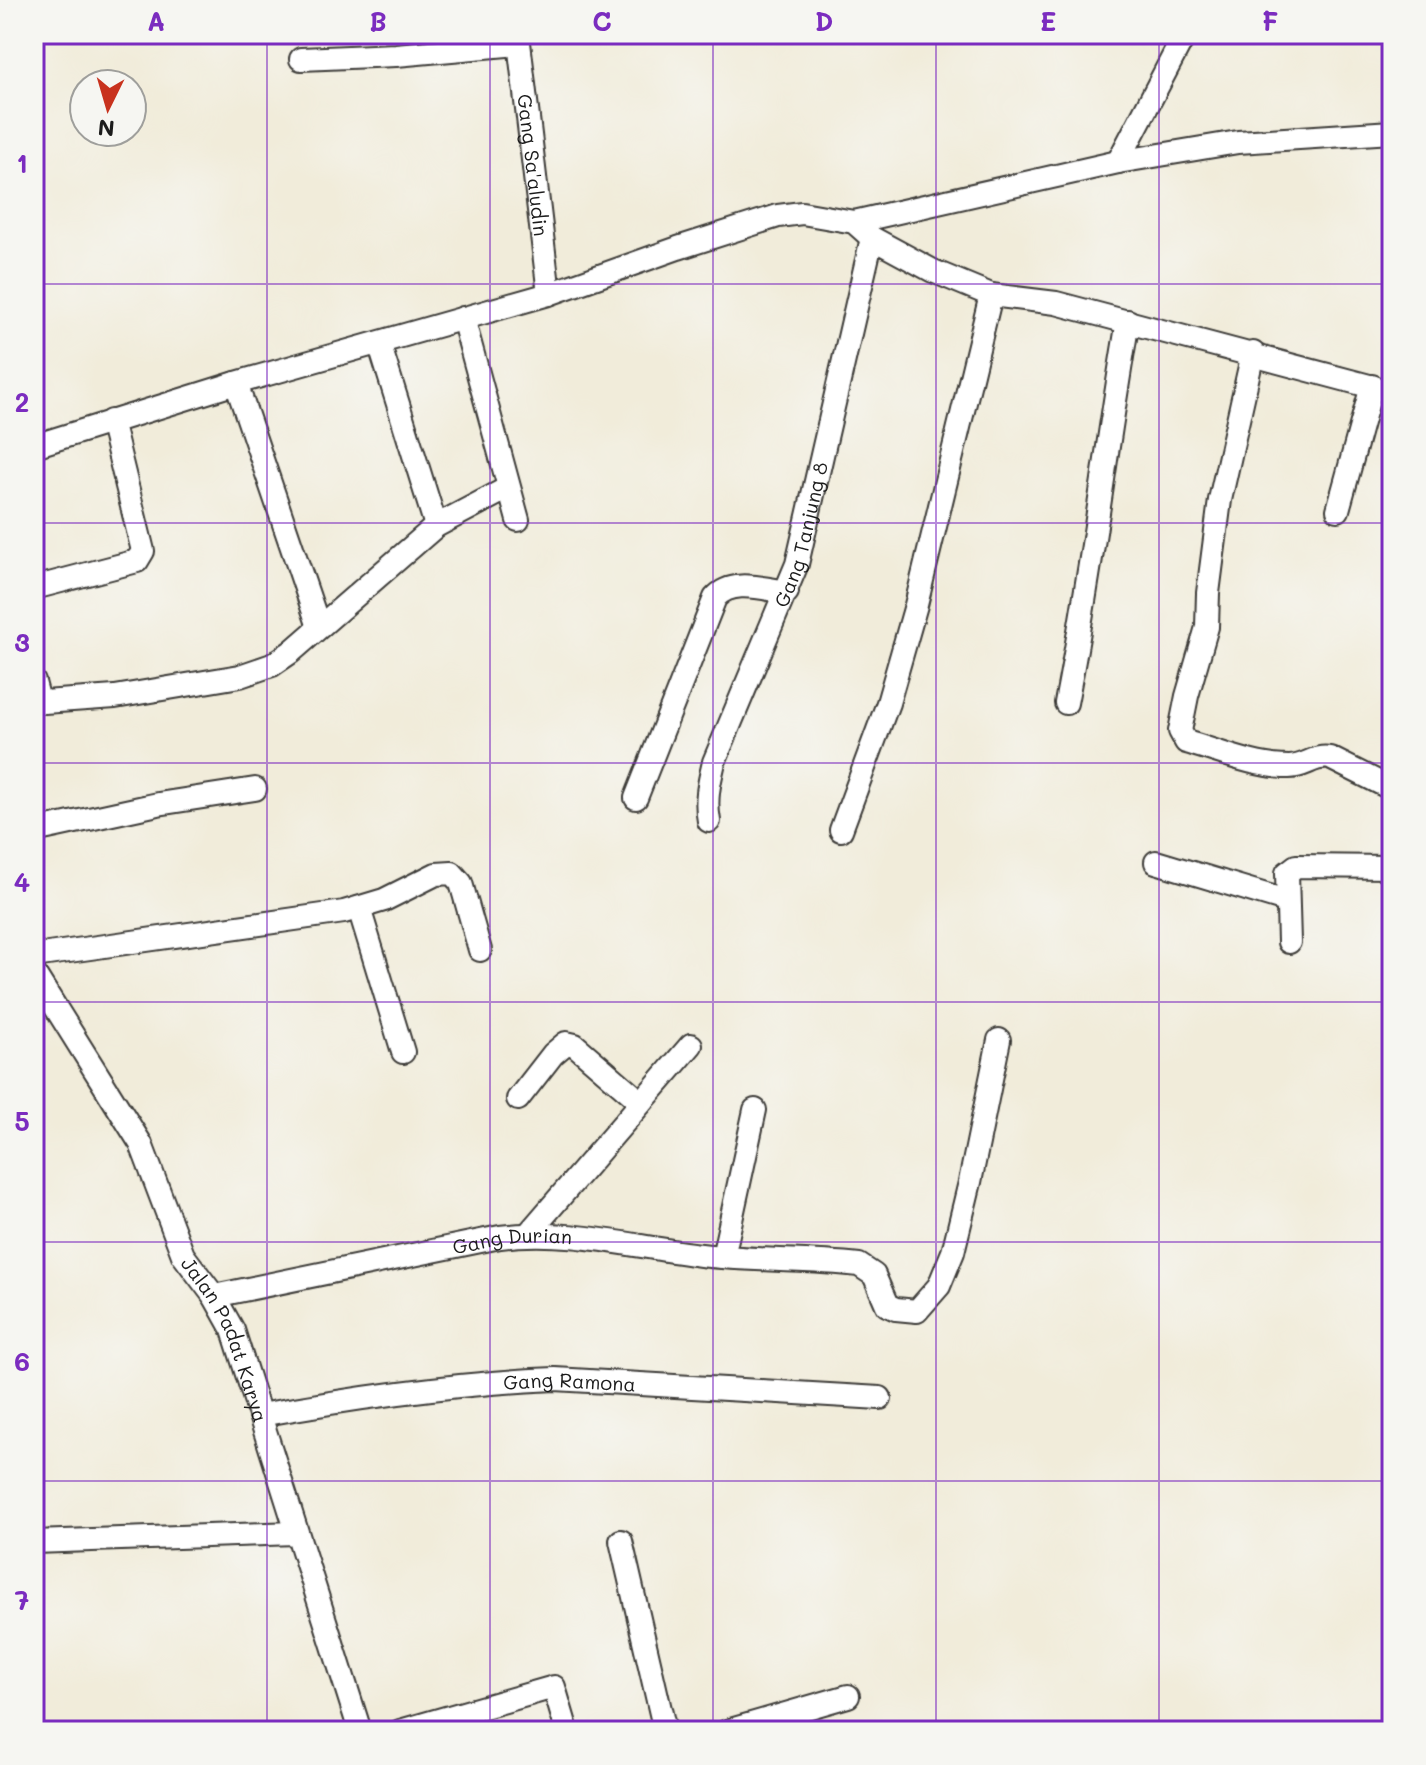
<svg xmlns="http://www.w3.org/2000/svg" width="1426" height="1765" font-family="Mali,sans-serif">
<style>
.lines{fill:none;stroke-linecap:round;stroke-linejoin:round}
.minor-casing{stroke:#3c3b38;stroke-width:26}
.minor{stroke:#fff;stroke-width:22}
.grid{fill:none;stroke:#7b2cbf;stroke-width:2;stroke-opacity:0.55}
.labels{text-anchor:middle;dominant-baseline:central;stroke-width:6;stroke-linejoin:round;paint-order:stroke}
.street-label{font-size:20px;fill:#1c1c1c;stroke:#f6f6f2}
.neatline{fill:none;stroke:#7b2cbf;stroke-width:3}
.grid-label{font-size:26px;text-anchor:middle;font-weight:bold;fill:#7b2cbf}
</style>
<rect width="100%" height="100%" fill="#f6f6f2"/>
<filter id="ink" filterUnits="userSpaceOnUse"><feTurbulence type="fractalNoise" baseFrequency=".0125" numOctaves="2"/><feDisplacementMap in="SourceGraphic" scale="16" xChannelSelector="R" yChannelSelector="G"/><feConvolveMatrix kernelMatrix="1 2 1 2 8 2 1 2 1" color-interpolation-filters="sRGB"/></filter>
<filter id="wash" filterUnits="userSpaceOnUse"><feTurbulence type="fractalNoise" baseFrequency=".006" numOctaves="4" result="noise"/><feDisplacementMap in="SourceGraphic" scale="32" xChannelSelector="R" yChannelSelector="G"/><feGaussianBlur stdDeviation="1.8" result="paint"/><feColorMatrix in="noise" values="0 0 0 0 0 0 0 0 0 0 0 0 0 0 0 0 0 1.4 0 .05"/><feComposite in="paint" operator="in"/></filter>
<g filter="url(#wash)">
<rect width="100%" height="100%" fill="#f1ecda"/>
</g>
<g filter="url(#ink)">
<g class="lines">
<defs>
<g id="minor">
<path id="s1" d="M518 34 549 294"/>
<path d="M301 59 396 55 519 44"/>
<path d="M1118 162 1185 34"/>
<path d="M854 222 1118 162 1238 142 1392 132"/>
<path d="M463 318 518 520"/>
<path d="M379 343 436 526"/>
<path d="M1253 353 1220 500 1208 593 1207 627 1187 696 1180 731 1186 742C1218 751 1255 767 1289 767 1306 767 1314 755 1330 758L1392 789"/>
<path d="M236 383 319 627"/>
<path d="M34 446 236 383 549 294 678 248 778 216 802 213 854 222 872 238 933 271 991 295 1056 303 1392 392"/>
<path d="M1338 510 1372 386"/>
<path d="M34 588 137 561 143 551 111 421"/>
<path d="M34 682 38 697 44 702 115 697 240 676 272 665 291 652 436 526 508 488"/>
<path d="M1066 703C1091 576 1106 448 1128 321"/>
<path d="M636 798 715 598C732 578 763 589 787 592"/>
<path id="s2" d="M709 821C705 800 709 783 714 762L797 564 872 238"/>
<path d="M841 830 888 703 916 605 991 295"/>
<path d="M34 831 158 804 255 789"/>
<path d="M1156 862 1286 901"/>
<path d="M359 908 403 1052"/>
<path d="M1289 942 1287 873 1296 866 1392 867"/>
<path d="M34 956 344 912 384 900 436 874 452 873 461 883 480 950"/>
<path id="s3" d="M34 973 141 1144 183 1255 214 1296 233 1330 360 1731"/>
<path d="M518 1099 553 1054 566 1043 575 1045 641 1102"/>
<path d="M529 1233 691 1045"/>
<path d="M723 1257 755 1110"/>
<path id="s4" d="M214 1296 500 1237C567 1228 634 1247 701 1255 753 1261 807 1259 859 1265L874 1275 887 1305 896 1309 917 1311 939 1286 953 1252 970 1182 999 1040"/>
<path id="s5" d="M260 1415C358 1397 456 1383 555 1379L880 1398"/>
<path d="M621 1541 665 1731"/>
<path d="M34 1542 295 1533"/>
<path d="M400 1731 554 1687 567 1731"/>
<path d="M727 1731 848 1696"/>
</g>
</defs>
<use href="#minor" class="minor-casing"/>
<use href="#minor" class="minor"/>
</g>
</g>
<path class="grid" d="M267 34V1731M490 34V1731M713 34V1731M936 34V1731M1159 34V1731M34 284H1392M34 523H1392M34 763H1392M34 1002H1392M34 1242H1392M34 1481H1392"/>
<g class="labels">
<g class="street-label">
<text stroke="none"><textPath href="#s1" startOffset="132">Gang Sa'aludin</textPath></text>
<text stroke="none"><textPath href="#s2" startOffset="304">Gang Tanjung 8</textPath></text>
<text stroke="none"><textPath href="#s4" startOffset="304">Gang Durian</textPath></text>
<text stroke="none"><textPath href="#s3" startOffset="416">Jalan Padat Karya</textPath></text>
<text stroke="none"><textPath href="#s5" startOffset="312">Gang Ramona</textPath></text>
</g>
</g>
<rect width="1426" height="1765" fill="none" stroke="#f6f6f2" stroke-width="88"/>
<g transform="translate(108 108) rotate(185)"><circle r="38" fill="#f6f6f2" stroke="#9f9f9c" stroke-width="2"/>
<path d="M0-6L14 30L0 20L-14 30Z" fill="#c8321e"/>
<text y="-12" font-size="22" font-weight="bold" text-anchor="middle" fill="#1c1c1c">N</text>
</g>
<rect x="44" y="44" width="1338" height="1677" class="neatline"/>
<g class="grid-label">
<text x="156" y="31">A</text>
<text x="378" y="31">B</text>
<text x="602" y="31">C</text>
<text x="824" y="31">D</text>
<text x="1048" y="31">E</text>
<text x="1270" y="31">F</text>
<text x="22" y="173">1</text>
<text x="22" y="412">2</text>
<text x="22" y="652">3</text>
<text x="22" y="892">4</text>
<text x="22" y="1131">5</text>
<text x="22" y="1371">6</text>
<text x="22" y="1610">7</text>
</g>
</svg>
